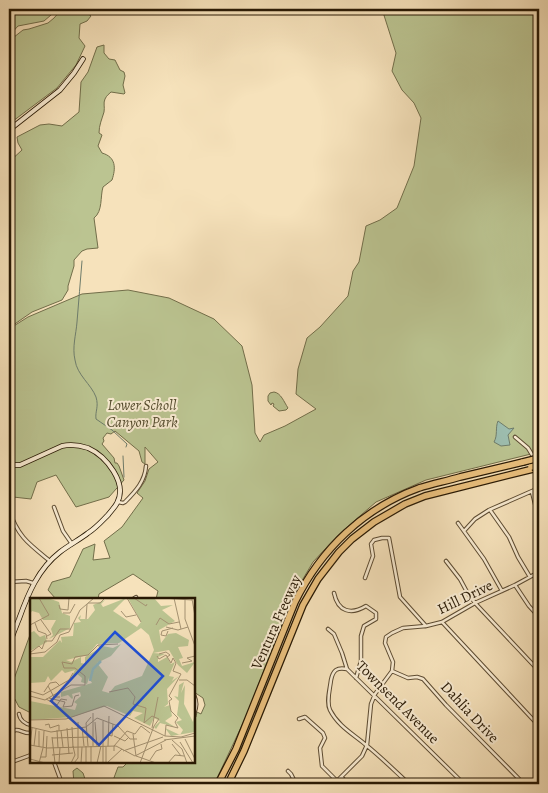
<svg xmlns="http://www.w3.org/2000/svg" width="548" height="793" font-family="Alegreya,serif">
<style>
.green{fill:#bbc491;stroke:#726e4a}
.water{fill:#9dbeb0;stroke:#6e7c6b}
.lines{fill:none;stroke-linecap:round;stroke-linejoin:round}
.stream{stroke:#6e7c6b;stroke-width:1}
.street-casing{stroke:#5c4b32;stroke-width:4.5}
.secondary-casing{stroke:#281904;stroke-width:5.5}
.highway-casing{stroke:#281904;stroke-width:8}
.street{stroke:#f9ecd3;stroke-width:2.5}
.secondary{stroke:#f9ecd3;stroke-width:4}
.highway{stroke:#ebc17e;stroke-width:5.5}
.highway-bridge-casing{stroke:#281904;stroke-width:8;stroke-linecap:butt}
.highway-bridge{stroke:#ebc17e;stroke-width:5.5}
.labels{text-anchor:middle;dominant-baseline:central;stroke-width:4;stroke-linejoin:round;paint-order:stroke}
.park-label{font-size:15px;font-style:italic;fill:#544c2e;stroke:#f9ecd3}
.street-label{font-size:15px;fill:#281904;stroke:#f9ecd3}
.inset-river{fill:none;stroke:#9dbeb0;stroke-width:2.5}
.inset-road{fill:none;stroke:#a49272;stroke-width:1}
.view{fill:#1d4ed8;fill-opacity:0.15;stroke:#1d4ed8;stroke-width:2.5}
.inset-edge{fill:none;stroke:#281904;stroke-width:2.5}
</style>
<rect width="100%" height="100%" fill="#f6e2bb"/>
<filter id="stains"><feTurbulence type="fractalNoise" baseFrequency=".004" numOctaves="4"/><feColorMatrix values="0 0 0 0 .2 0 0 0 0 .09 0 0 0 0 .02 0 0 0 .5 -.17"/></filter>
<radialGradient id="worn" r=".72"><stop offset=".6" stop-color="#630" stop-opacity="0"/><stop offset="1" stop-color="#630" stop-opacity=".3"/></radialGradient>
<path class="green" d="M9 9H58L44 21 18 26 9 36Z
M62 9H82L91 16 87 21 80 24 79 38 85 46 76 65 57 88 9 124V41L23 30 29 29 48 23 54 18Z
M382 9H539V452L426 480 376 502 338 535 313 562 294 594 245 719 218 776 213 784H108L112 783 118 767H123L128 762H194V717H196L197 712 201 714 205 705 203 698 194 692V599H156L158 591 133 574 99 594 98 599H56L48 590 52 582 70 577 83 549 95 544 93 560 110 558 104 541 122 527 143 498 137 493 145 481 149 469 158 462 145 447V464L142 462 139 451 115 431 111 434 107 433 103 438 104 441 102 444 114 458 115 463H117L119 466 124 480 109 497 76 507 56 475 37 482 31 499 13 497 9 484V329L28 317 82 294 128 290 169 298 214 319 242 346 252 385 255 433 260 442 264 435 285 426 316 409 296 394 298 369 307 338 320 327 348 296 353 271 359 262 366 226 380 220 397 208 414 166 421 118 414 103 402 90 392 71 396 53Z
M104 45V53L109 59 115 60 120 70 124 72 125 76 123 85 125 93 124 94 111 92C108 95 107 95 105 99 103 103 105 107 104 112 102 119 99 125 99 133L102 135 98 146 102 153C116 157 116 168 112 180L103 187C100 197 103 211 94 218L98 248 87 249 82 251 74 260V266L68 286V290L62 300 32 312 9 328V162L22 150 18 143 17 137 40 125 49 124 62 126 79 112 81 82 88 72 97 47Z
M274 392C281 393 284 402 288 408L286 410 279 411 273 406 274 404 272 403 271 405 268 401V396L270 393Z
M31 632V713L19 707 10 690Z
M77 768 83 773 86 782 91 784H74L73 771Z"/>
<path class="water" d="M498 421 509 429 514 428 508 435 510 445 501 446 494 442C498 435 495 428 498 421Z"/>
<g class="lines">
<path class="stream" d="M82 261C80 281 79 302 77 322 76 335 72 347 75 360 77 375 91 384 96 397 99 407 95 411 96 419L112 430 127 444 126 447
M123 456 124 477"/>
<defs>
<path id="street" d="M515 437 528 448 534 458
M532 492 539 520
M118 502 123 503 125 502C136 491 145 481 146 466
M54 507 63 531 72 544
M9 510C18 537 29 544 50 561
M490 510 509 537 518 557 530 577
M458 523 484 559 502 591
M464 531 475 519 489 510 539 488
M446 561 460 579 467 592 475 603 539 671
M365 578 373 556 371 544 374 540 382 538H389L400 597 426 626
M9 582 26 581 33 583
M515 585 529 606 539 617
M334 593C338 612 351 615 366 606L376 613V619L364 626 361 636V661L356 678
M133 599 136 597
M442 622 539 726
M328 629 334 634 342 653 347 669 464 784
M347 669C337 667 333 670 331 680 330 689 326 702 330 710 338 726 353 734 366 745 381 757 395 771 409 784
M392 671 408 678 417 677 423 679 446 705 524 784
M194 695C197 702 197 706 194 714
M19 714C20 720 25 724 31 725
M299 719 305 717 323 733 325 738 320 748 322 766 337 781
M9 734C18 725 21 734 31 733
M54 762 61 781V784
M9 763 31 755
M288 771 291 774 296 784
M341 777 349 784
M334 784 362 756 367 745 371 704 375 694 392 671 393 662 385 643 386 637 392 633 403 628 426 626 442 622 475 603 515 585 539 572"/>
<path id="secondary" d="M9 130 60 90 74 73 83 59
M9 465H20L62 446C71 444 79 445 88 448 106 456 128 483 117 503 115 507 111 511 108 515 102 521 96 528 88 533 79 540 69 545 60 552 38 569 28 594 19 619 15 629 11 638 9 648"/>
<path id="highway" d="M218 784 236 749 295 602C321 549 364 508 419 488 432 484 446 481 460 477 481 472 502 467 523 462
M228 784 244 751 303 605 318 579 339 552 352 539 374 522 405 504 425 496 537 468"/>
</defs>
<use href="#street" class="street-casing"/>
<use href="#secondary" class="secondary-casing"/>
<use href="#highway" class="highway-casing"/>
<use href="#street" class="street"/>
<use href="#secondary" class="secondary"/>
<use href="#highway" class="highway"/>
<defs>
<path id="highway-bridge" d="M523 462 539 458
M531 467 539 465"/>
</defs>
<use href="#highway-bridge" class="highway-bridge-casing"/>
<use href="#highway-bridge" class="highway-bridge"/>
</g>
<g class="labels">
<g class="park-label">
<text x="142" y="405">Lower Scholl<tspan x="142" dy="17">Canyon Park</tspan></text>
</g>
<g class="street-label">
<text transform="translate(465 597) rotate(-26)">Hill Drive</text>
<text transform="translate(276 622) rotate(-66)">Ventura Freeway</text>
<text transform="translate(398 702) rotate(45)">Townsend Avenue</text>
<text transform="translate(470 712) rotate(47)">Dahlia Drive</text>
</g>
</g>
<g transform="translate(30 598)">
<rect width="165" height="165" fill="#f6e2bb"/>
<path d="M0 0H18L29 4 32 15 40 18V30L19 41 23 37 21 31 26 22H13L9 15 2 13 0 16ZM96 0 83 13 107 29 111 24 98 0H124L131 8 143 7 132 12 145 23 129 32 131 45 138 36 146 35 159 42 158 48 148 49 153 60 149 61 152 68 165 64 157 75 148 67 139 52 123 55 135 56 128 59V64L137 59 141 66 145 64 139 78 144 79 142 83 149 78 137 91 138 106 134 109 140 107 142 118 135 123 145 129 130 125 126 131 124 129 130 123 124 120 120 128 104 120 113 115 103 113 100 118 77 108 42 119 0 122V103L45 112 47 106 44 104 51 98 50 94 42 96 43 100 42 101 38 97 31 99V94L62 85 59 80 57 86 51 84 52 80 46 75 41 80 45 72 35 75 32 72 21 83 18 78 15 84 0 85V59H13L30 42 32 45 31 39 43 38 44 25 51 24 48 20 51 17 50 21H58L65 12 63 7 75 2 71 6 73 9ZM111 30 119 37 124 52 112 78 85 88 79 95 72 93 78 79 67 65 81 58 91 46 83 50 67 47 70 50 55 59V66L51 65V59L41 64 36 62 58 57 67 46 89 45ZM4 33 10 39 15 37 17 44 0 53V35ZM154 84 151 95 155 87 154 106 163 124 164 118 165 134 141 138 135 130 150 137 153 132 146 124 152 122 147 117 149 103 144 98 148 99 149 87Z" fill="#bbc491" fill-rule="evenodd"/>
<path class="inset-river" d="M60 83 63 71 71 63"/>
<path class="inset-road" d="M97 0 111 24M104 0 116 8 117 6M132 0 162 2M144 0 151 31M155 0V21L165 48M162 1 165 18M58 5H70L75 0M29 7 30 11 38 12 39 0M91 13 96 19 106 17M33 15H40L45 6M56 21 57 6M11 22 21 36 17 38M5 25 8 33 16 36 17 41M0 27 19 17 9 0M126 27 130 20 139 26 149 24M136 29 148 32 158 29M138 33 136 38 131 37 132 33 143 30M1 54 9 48 12 51 15 43H22L30 31H41M0 56 15 54 27 44 30 37 39 34 50 12 64 0M129 56 136 54 140 57 137 59M127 58 129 61 136 57 141 65 143 60 146 65 143 73 151 76 139 98 142 101 139 103 141 113 148 120 145 124 148 130 136 127 135 138M152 65 162 63 157 60 165 58M149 82H157L165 88M18 88 24 99H30M0 93 13 97 39 82 43 75M14 94 20 85 26 84 30 88M79 94 98 90 105 99 103 106 116 110 114 125 122 118 129 121 124 128M0 98 15 102 41 87H55V78L45 70H34L32 64 42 66 45 59 58 57 68 47 88 46M19 100 35 104 33 109 42 108 45 98 49 97M16 101 27 107 31 101 37 102M0 122 36 121 74 108 135 138 151 139 165 135M73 123V165M65 124 67 148M15 127 19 126 20 130 29 127V133M0 129 21 134 56 129 67 120 88 128 100 141H107M42 129 43 149M52 129 54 148M37 130 39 156M122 130 128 99M27 132 28 150M31 133 33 149M103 136 106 158 126 165M78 137 82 138 83 126M84 138 95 143 99 139M22 139 25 165M22 140 62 139M155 141 165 161M134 142 165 138M142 142 152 151 157 165M150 144 163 165M142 146 151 158M0 147 2 130M0 147 17 150 86 148 105 158 136 142M4 148 6 131M58 148 56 125 61 119M61 148V165M63 148V115M78 148 79 118M9 149V133M13 149 14 133M84 153V148L97 133 105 136 111 128 120 135M93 153 133 139M22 157 43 155M11 159H16L17 138M0 161 15 165M120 162 126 153 132 151 131 146M56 164V148M9 165 13 150M29 165 30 149M41 165 45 157 43 148M44 165 48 160V124M51 165 52 149M67 165 71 148M76 165V149M77 165 92 151M110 165 124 128M138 165 145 157 154 158"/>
<path class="view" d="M85 34 133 78 69 147 21 103Z"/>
<rect width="165" height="165" class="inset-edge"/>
</g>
<rect width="548" height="793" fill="none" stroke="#f6e2bb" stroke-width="30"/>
<rect x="10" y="10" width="528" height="773" fill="none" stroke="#281904" stroke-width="2.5"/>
<rect x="15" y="15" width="518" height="763" fill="none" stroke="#281904"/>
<rect width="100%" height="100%" filter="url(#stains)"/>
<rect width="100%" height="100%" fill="url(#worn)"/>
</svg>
